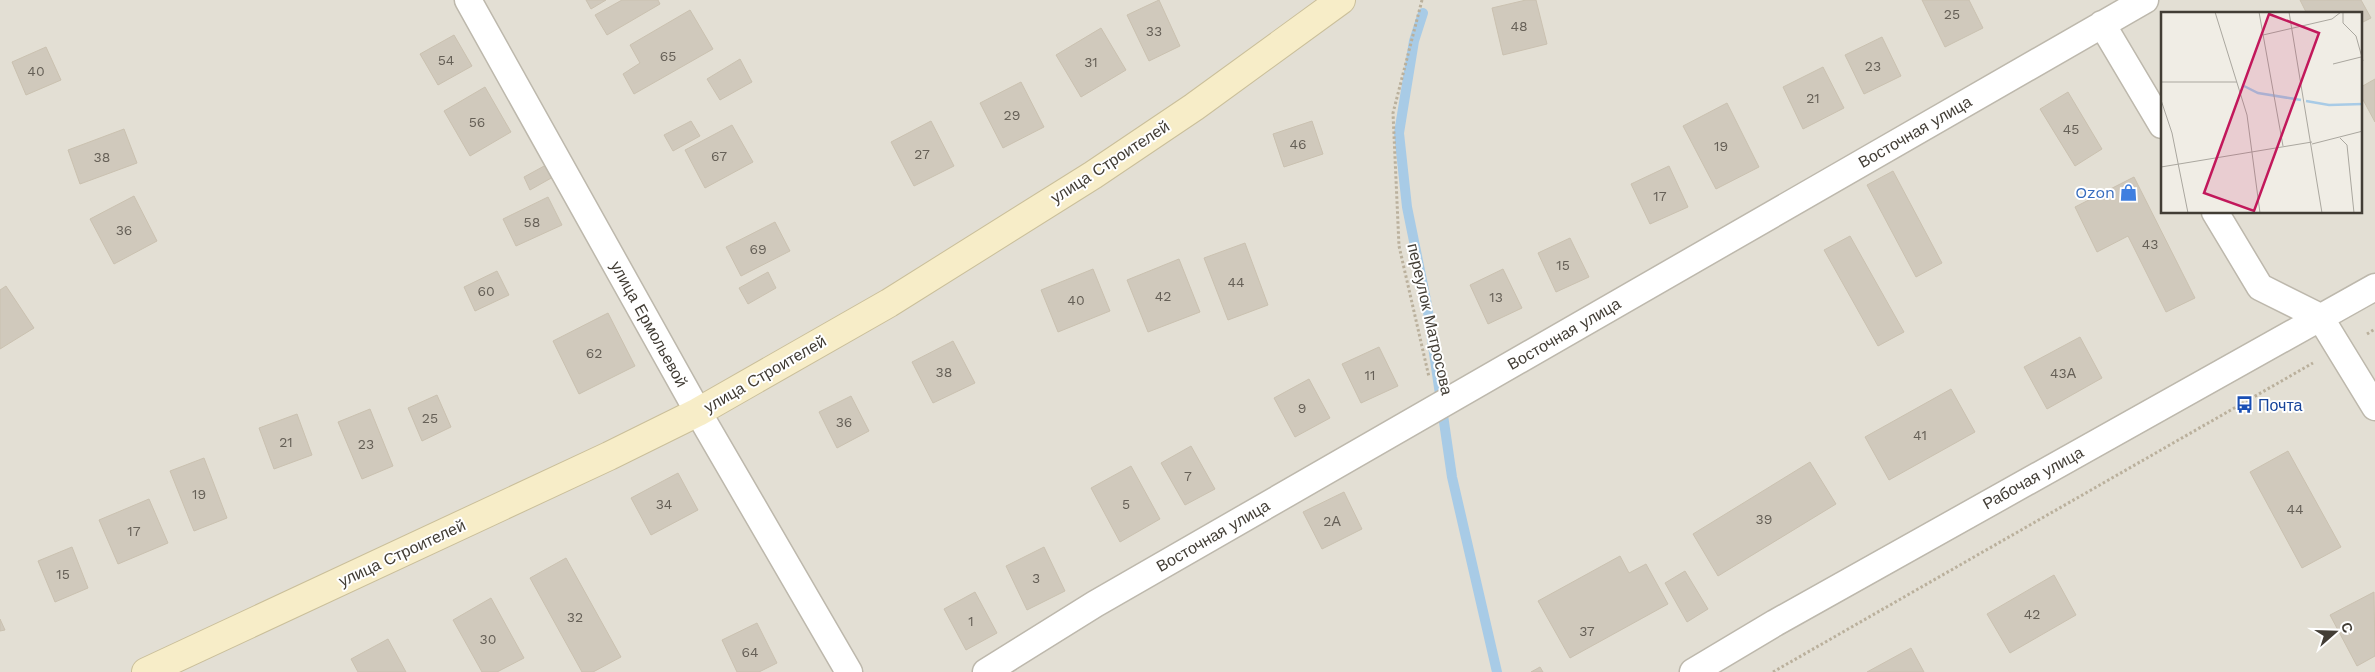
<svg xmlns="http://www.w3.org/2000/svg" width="2375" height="672" font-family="'Work Sans',sans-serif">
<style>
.residential{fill:#e3dfd4;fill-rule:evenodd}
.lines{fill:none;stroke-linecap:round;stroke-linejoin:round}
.stream{stroke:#a8cbe6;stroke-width:10}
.building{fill:#d0c9bc;stroke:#cac1b0}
.street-casing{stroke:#bdb8ac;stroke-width:29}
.secondary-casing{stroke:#cabf9a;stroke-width:30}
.path{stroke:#bab09c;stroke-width:3;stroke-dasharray:2.5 2.5;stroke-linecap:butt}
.street{stroke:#fff;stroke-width:26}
.secondary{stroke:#f7edc8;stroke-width:28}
.labels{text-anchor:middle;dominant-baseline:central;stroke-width:4;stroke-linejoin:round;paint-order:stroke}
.number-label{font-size:14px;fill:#666057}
.street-label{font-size:16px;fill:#423d35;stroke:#fff}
.shop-label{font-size:16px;fill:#366cbe;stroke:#fff;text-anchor:end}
.transit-label{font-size:16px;fill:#164399;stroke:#fff;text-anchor:start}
.inset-river{fill:none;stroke:#a8cbe6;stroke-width:2.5}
.inset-road{fill:none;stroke:#aaa79f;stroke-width:1}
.view{fill:#c2185b;fill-opacity:0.15;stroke:#c2185b;stroke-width:2.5}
.inset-edge{fill:none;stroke:#423d35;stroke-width:2.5}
</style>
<rect width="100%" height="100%" fill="#f0ede5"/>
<path class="residential" d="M0 0H2375V672H0ZM2162 14H2361V212H2162Z"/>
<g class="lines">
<path class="stream" d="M1423 13 1414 41 1399 133 1407 207 1427 305 1452 477 1497 672"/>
</g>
<path class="building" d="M586 0H606L591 9Z
M622 0H658L660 4 607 35 595 15Z
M1159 0 1180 46 1149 61 1127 15Z
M1526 0H1536L1547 44 1503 55 1492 8Z
M1922 0H1969L1983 28 1945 47Z
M2300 0H2361L2371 18 2361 23V14H2307Z
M690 10 713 49 634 94 623 74 640 63 630 45Z
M1101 28 1126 70 1081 97 1056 55Z
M454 35 472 66 438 85 420 54Z
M1882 37 1901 76 1864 94 1845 55Z
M46 47 61 80 26 95 12 62Z
M740 59 752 82 720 100 707 79Z
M1823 67 1844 108 1803 129 1783 87Z
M2375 79V122L2361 96V87Z
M1021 82 1044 127 1003 148 980 103Z
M485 87 511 132 470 156 444 111Z
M2068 92 2102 149 2075 166 2040 109Z
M1727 103 1759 167 1716 189 1683 126Z
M691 121 700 136 673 151 664 135Z
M931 121 954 166 914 186 891 142Z
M1312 121 1323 154 1284 167 1273 134Z
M732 125 753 162 705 188 685 150Z
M124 129 137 163 80 184 68 150Z
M546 165 553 177 530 190 524 177Z
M1669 166 1688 207 1650 224 1631 184Z
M1893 171 1942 263 1916 277 1867 185Z
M2134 177 2195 298 2166 312 2128 236 2097 252 2075 207Z
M134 196 157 241 114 264 90 219Z
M548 197 562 225 516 246 503 219Z
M775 222 790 251 741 276 726 247Z
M1850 236 1904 332 1878 346 1824 250Z
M1570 238 1589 277 1556 292 1538 253Z
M1245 243 1268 305 1228 320 1204 258Z
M1179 259 1200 312 1148 332 1127 280Z
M1093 269 1110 311 1058 332 1041 290Z
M1503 269 1522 308 1488 324 1470 285Z
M497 271 509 295 475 311 464 287Z
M768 272 776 288 748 304 739 288Z
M6 286 34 328 0 349V290Z
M608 313 635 366 579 394 553 341Z
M2080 337 2102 378 2047 409 2024 367Z
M953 341 975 383 933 403 912 362Z
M1379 347 1398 386 1361 403 1342 364Z
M1309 379 1330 418 1295 437 1274 398Z
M1951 389 1975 432 1889 480 1865 437Z
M437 395 451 427 422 441 408 408Z
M851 396 869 431 837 448 819 412Z
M370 409 393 466 362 479 338 422Z
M297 414 312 455 274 469 259 428Z
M1191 446 1215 489 1185 505 1161 463Z
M2288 451 2341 547 2302 568 2250 472Z
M204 458 227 518 194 531 170 471Z
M1810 462 1836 504 1718 576 1693 534Z
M1131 466 1160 519 1120 542 1091 488Z
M678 473 698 510 651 535 631 498Z
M1344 492 1362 529 1322 549 1303 512Z
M149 499 168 543 118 564 99 520Z
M72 547 88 588 55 602 38 561Z
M1044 547 1065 591 1027 610 1006 566Z
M1620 556 1629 573 1646 564 1668 604 1570 658 1538 601Z
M566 558 621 657 593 672H582L530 578Z
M1685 571 1708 609 1687 622 1665 583Z
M2054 575 2076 615 2010 653 1987 614Z
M975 592 997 633 966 650 944 609Z
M2374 592 2375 656 2357 666 2330 615Z
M491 598 524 658 497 672H482L453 620Z
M0 619 5 630 0 631Z
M757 623 777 663 759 672H737L722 640Z
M388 639 406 672H358L351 659Z
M1911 648 1924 672H1867Z
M1540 667 1543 672H1531Z"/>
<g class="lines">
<defs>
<path id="street" d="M468 0 698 412 849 672
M2102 24 2162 125
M2215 212 2260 287 2320 317 2375 407
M986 672 1095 604 2145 0
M1693 672 1775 623 2375 287"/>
<path id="secondary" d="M146 672 609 456 698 412 889 303 1093 175 1194 107 1341 0"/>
</defs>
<use href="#street" class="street-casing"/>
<use href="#secondary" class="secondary-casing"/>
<path class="path" d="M1422 0 1393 113 1399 246 1429 377
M2367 334 2375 329
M1773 672 2313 363"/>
<use href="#street" class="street"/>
<use href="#secondary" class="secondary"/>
</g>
<defs>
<symbol id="shop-bare" viewBox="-9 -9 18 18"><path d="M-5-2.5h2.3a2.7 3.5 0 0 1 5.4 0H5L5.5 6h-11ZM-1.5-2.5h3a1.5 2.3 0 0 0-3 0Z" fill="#3f7fe0" stroke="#fff" stroke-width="2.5" paint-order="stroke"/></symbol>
<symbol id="bus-bare" viewBox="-9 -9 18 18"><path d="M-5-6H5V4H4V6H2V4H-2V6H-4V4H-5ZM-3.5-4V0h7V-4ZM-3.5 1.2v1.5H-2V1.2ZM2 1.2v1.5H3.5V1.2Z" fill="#1a4fb4" stroke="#fff" stroke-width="2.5" paint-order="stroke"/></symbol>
</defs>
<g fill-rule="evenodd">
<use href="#shop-bare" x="2116" y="180" width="25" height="25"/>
<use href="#bus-bare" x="2232" y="392" width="25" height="25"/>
</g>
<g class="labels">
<g class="number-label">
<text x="1952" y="14">25</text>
<text x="1519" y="26">48</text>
<text x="1154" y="31">33</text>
<text x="668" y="56">65</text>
<text x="446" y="60">54</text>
<text x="1091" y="62">31</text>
<text x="1873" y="66">23</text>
<text x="36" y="71">40</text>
<text x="1813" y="98">21</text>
<text x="1012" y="115">29</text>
<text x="477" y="122">56</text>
<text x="2071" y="129">45</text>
<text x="1298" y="144">46</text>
<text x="1721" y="146">19</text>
<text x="922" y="154">27</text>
<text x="719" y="156">67</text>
<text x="102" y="157">38</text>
<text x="1660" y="196">17</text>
<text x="532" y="222">58</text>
<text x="124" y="230">36</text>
<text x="2150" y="244">43</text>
<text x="758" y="249">69</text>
<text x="1563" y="265">15</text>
<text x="1236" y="282">44</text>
<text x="486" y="291">60</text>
<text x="1163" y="296">42</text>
<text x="1496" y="297">13</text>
<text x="1076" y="300">40</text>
<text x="594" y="353">62</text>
<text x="944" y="372">38</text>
<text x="2063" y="373">43А</text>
<text x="1370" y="375">11</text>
<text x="1302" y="408">9</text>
<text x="430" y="418">25</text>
<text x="844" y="422">36</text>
<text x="1920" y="435">41</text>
<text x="286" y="442">21</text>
<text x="366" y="444">23</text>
<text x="1188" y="476">7</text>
<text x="199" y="494">19</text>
<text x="664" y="504">34</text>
<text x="1126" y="504">5</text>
<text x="2295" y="509">44</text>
<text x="1764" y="519">39</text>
<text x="1332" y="521">2А</text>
<text x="134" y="531">17</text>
<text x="63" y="574">15</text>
<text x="1036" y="578">3</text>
<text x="2032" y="614">42</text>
<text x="575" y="617">32</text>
<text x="971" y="621">1</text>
<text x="1587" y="631">37</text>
<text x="488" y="639">30</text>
<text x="750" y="652">64</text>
</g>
<g class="street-label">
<text transform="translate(1915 132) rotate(-30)">Восточная улица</text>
<text transform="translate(1110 162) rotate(-33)">улица Строителей</text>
<text transform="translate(1430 319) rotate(77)">переулок Матросова</text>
<text transform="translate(649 324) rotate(61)">улица Ермольевой</text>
<text transform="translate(1564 334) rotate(-30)">Восточная улица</text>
<text transform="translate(765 374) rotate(-30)">улица Строителей</text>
<text transform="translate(2033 478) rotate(-29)">Рабочая улица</text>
<text transform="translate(1213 536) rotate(-30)">Восточная улица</text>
<text transform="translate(402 553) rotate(-25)">улица Строителей</text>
</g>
<g class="shop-label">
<text x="2115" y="192">Ozon</text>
</g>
<g class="transit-label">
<text x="2258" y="405">Почта</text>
</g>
</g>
<g transform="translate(2161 12)">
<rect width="201" height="201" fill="#f0ede5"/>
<path class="inset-river" d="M83 74 97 81 140 88M145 89 168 93 202 92"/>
<path class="inset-road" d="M54 0 86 103 99 201M98 0 122 134M128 0 161 201M182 0V11L195 24 202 49M102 23 171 7 180 0M172 52 200 45M0 70H76M0 88 11 121 27 201M179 126 186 133 193 201M151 132 202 119M0 155 151 130"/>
<path class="view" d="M108 2 158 21 93 199 43 181Z"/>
<rect width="201" height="201" class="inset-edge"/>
</g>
<g transform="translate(2335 632) rotate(70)" stroke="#ffffff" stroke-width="4" paint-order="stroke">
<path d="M0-4L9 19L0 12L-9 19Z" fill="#423d35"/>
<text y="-8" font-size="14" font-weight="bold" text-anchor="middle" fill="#423d35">С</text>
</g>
</svg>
